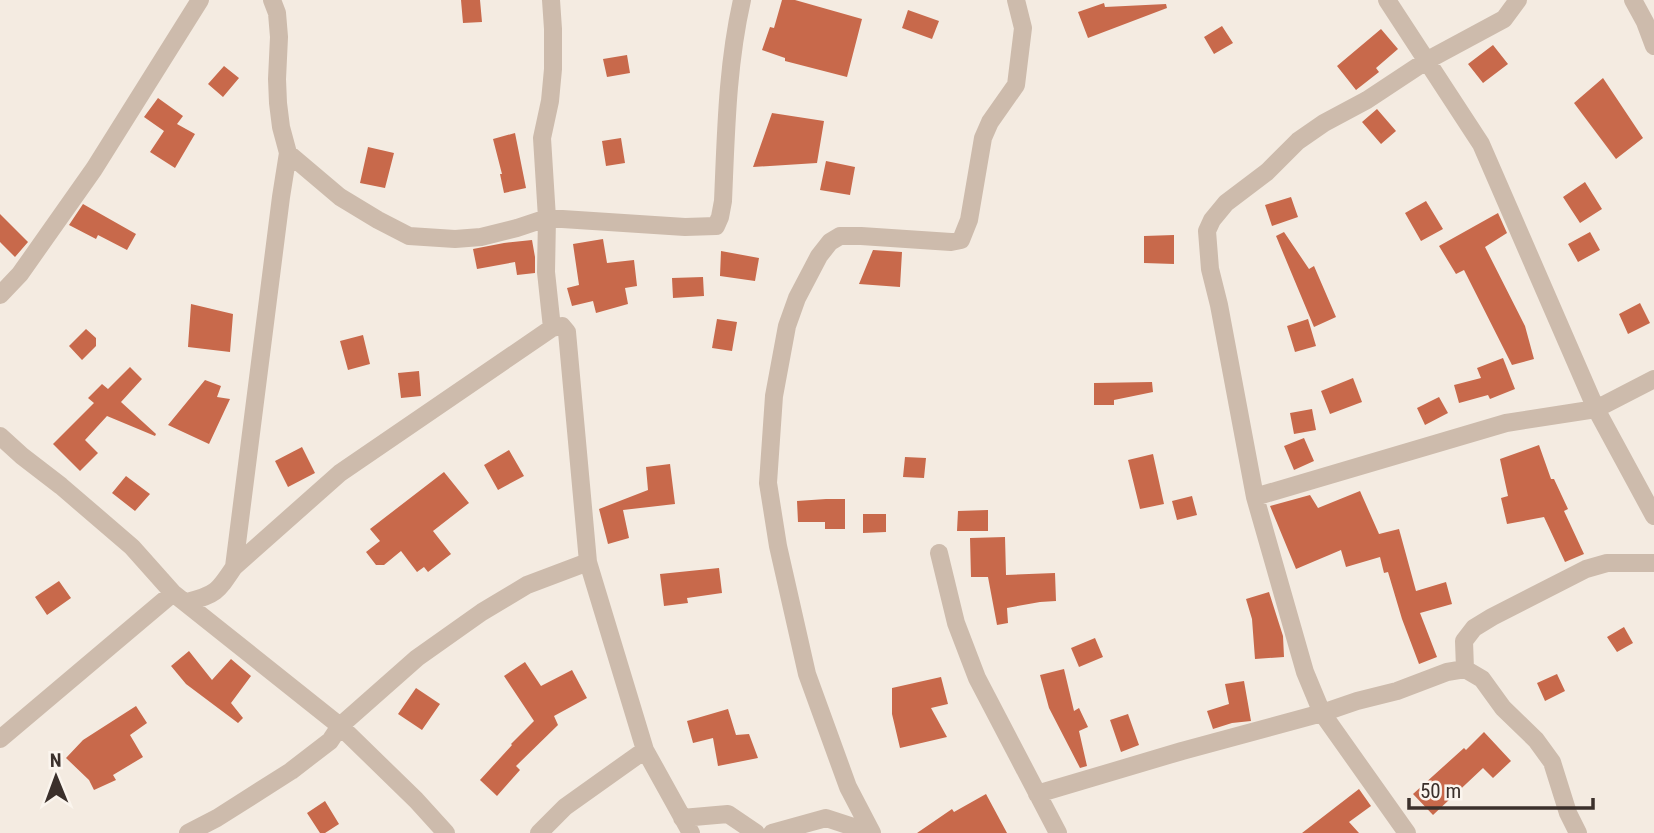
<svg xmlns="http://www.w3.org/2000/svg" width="1654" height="833" font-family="'Roboto Condensed',sans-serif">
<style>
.building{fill:#c8694b}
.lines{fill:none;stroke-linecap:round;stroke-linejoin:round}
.street{stroke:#cdbbac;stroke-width:18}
</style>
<rect width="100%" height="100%" fill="#f4ebe1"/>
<path class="building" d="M461 0H480L482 22 463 23Z
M782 0H795L862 19 847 77 785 61V58L762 50 770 27 774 28Z
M1104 3 1105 7 1166 4 1167 8 1088 38 1078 12Z
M908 10 939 21 932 39 902 28Z
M1222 26 1233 43 1214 54 1204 37Z
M1381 29 1398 49 1376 68 1379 72 1356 90 1337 66Z
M1493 45 1508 64 1483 83 1468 64Z
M627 55 630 73 607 77 603 59Z
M224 66 239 78 223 97 208 84Z
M1603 78 1643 138 1616 159 1574 103Z
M158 98 183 116 177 124 195 134 175 168 150 152 164 131 144 117Z
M1377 109 1396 131 1381 144 1362 122Z
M772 113 824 121 817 163 753 167Z
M515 133 526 188 504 193 500 174H502L493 139Z
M621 138 625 163 606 166 602 141Z
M368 147 394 153 385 188 360 183Z
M826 161 855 167 850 195 820 190Z
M1585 182 1602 209 1580 223 1563 197Z
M1291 197 1298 217 1272 226 1265 205Z
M1426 201 1443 229 1421 241 1405 213Z
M83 204 136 234 127 250 98 235 96 239 69 225Z
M1498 213 1507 233 1485 247 1525 326 1534 359 1512 365 1464 270 1456 274 1439 246Z
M0 214 28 242 15 257 0 242Z
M1284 232 1309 269 1314 266 1336 317 1314 327 1276 236Z
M1590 232 1600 250 1578 262 1568 244Z
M1174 235V264L1144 263V236Z
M603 239 607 263 634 260 637 286 625 288 628 304 596 313 593 301 572 306 567 288 579 285 573 244Z
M532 240 535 257V273L517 275 515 262 477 269 473 249 504 243Z
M873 250 902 252 900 287 859 284Z
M721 251 759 258 755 281 720 276Z
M703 277 704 296 673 298 672 278Z
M1640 303 1650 323 1628 334 1619 314Z
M191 304 233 314 230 352 188 347Z
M717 319 737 322 732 351 712 348Z
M1308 319 1316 346 1295 352 1287 326Z
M86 329 96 338V346L82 360 69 346Z
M363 335 370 364 348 370 340 341Z
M1503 358 1515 389 1490 399 1488 395 1459 403 1454 385 1481 378 1477 368Z
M130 367 142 379 121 402 156 434 155 436 107 416 85 440 98 453 80 471 53 444 94 403 88 398 102 384 108 389Z
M419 371 421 396 401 398 398 373Z
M1353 378 1362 402 1330 414 1321 391Z
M205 380 221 386 217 397 230 399 209 444 168 425Z
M1152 382 1153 392 1114 400V405H1094V383Z
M1439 397 1448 413 1425 425 1417 408Z
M1312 409 1316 430 1294 434 1290 413Z
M1304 438 1314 461 1294 470 1284 446Z
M1539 445 1551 479H1554L1568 509 1564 511 1584 554 1565 562 1544 517 1507 524 1501 498 1508 496 1500 459Z
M302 447 315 473 288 487 275 461Z
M509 450 524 476 498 490 484 465Z
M1153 454 1164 504 1140 509 1128 460Z
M905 457 926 458 924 478 903 477Z
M670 464 675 504 623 510 629 538 608 544 599 509 648 490 646 467Z
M444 472 469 503 433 531 451 554 428 572 424 567 417 572 401 551 384 565H376L366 552 380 541 370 529Z
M126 476 150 494 135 511 112 493Z
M1360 491 1379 534 1399 529 1416 591 1446 582 1452 604 1420 613 1437 657 1419 664 1402 619 1388 572 1384 573 1380 557 1346 567 1341 550 1296 569 1270 506 1310 495 1318 508Z
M1192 496 1197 515 1177 520 1172 501Z
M826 499H845V529H825V522H798L797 501Z
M988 510V531H957L958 511Z
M863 514H886V532L863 533Z
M1005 537 1006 575 1055 573 1056 601 1040 602 1007 608 1008 623 997 625 988 577H971L970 538Z
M719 568 722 593 687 598 688 603 664 606 660 574Z
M59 581 71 598 47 615 35 597Z
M1269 592 1283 636 1284 657 1255 659 1252 619 1246 599Z
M1624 627 1633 643 1617 652 1607 637Z
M1095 638 1103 657 1079 667 1071 648Z
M189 651 212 680 231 659 251 676 231 703 243 718 238 723 186 684 171 666Z
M525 662 541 686 572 670 587 698 554 716 558 725 516 766 520 770 497 796 480 780 512 745 511 744 534 721 504 676Z
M1064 669 1074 711 1079 708 1088 727 1079 731 1087 766 1080 768 1049 708 1040 675Z
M1557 674 1565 691 1545 701 1537 683Z
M941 677 948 704 931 708 947 737 900 748 892 714V688Z
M1244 681 1251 721 1232 723 1213 729 1207 711 1229 704 1225 684Z
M416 688 440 704 422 730 398 714Z
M136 706 147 723 130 735 143 757 113 775 116 780 94 790 89 780 66 758 83 740Z
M728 709 736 735 749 734 758 758 718 766 713 738 693 743 687 721Z
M1128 714 1139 745 1121 752 1110 720Z
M1484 732 1511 761 1493 778 1483 768 1433 815 1413 794 1464 748 1466 750Z
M1359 789 1371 806 1349 822 1359 833H1302Z
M986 794 1007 833H917L952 809 954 812Z
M325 801 339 824 325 833H320L307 813Z"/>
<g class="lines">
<path class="street" d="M551 0 553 29V69L550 101 542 138 547 218 546 272 552 328
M1387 0 1481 144 1596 409 1654 516
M1633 0 1645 22 1654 46
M288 153 340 197 378 220 409 236 455 239 481 237 517 228 547 218 685 227 716 226 720 217 723 201C726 133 727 66 742 0
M0 295 20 274 94 169 200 0
M0 436 22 456 61 486 132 547 173 593 340 726 416 800 446 833
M1255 497 1506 423 1596 409 1654 379
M939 553 956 623 977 678 1058 833
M234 567 281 197 288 153 281 127 278 103 277 79 279 37 277 13 272 0
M187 602C216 595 218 591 234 567L340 473 552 328 562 326 567 332 588 562 645 750 691 833
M1465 669 1464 641 1474 628 1492 617 1586 569 1607 563H1654
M0 739 173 593
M1037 794 1182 751 1322 713 1357 701 1397 691 1447 672 1465 669 1482 679 1503 708 1536 740 1552 762 1568 813 1578 833
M682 818 728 814 756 833
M188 833 217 818 291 771 330 741 340 726 417 658 482 612 527 585 588 562
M539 833 565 807 645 750
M772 833 826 818 872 833
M872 833 848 787 807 674 778 546 768 483 774 396 787 326 797 298 819 256 830 242 840 236H861L951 242 961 240 969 220 983 138 990 122 1016 85 1023 28 1016 0
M1407 833 1322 713 1305 672 1255 497 1219 305 1210 269 1207 231 1212 220 1226 203 1267 172 1298 141 1324 123 1367 100 1426 61 1504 19 1518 0"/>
</g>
<g transform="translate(56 777) rotate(359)" stroke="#fbf5ee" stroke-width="5" paint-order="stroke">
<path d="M0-5L12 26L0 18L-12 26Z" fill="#3b302b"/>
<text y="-10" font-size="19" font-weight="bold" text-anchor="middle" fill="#3b302b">N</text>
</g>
<path d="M1409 798v10h184v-10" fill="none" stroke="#3b302b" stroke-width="3.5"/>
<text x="1420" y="798" font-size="21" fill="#3b302b" stroke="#fbf5ee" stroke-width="5" paint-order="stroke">50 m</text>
</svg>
